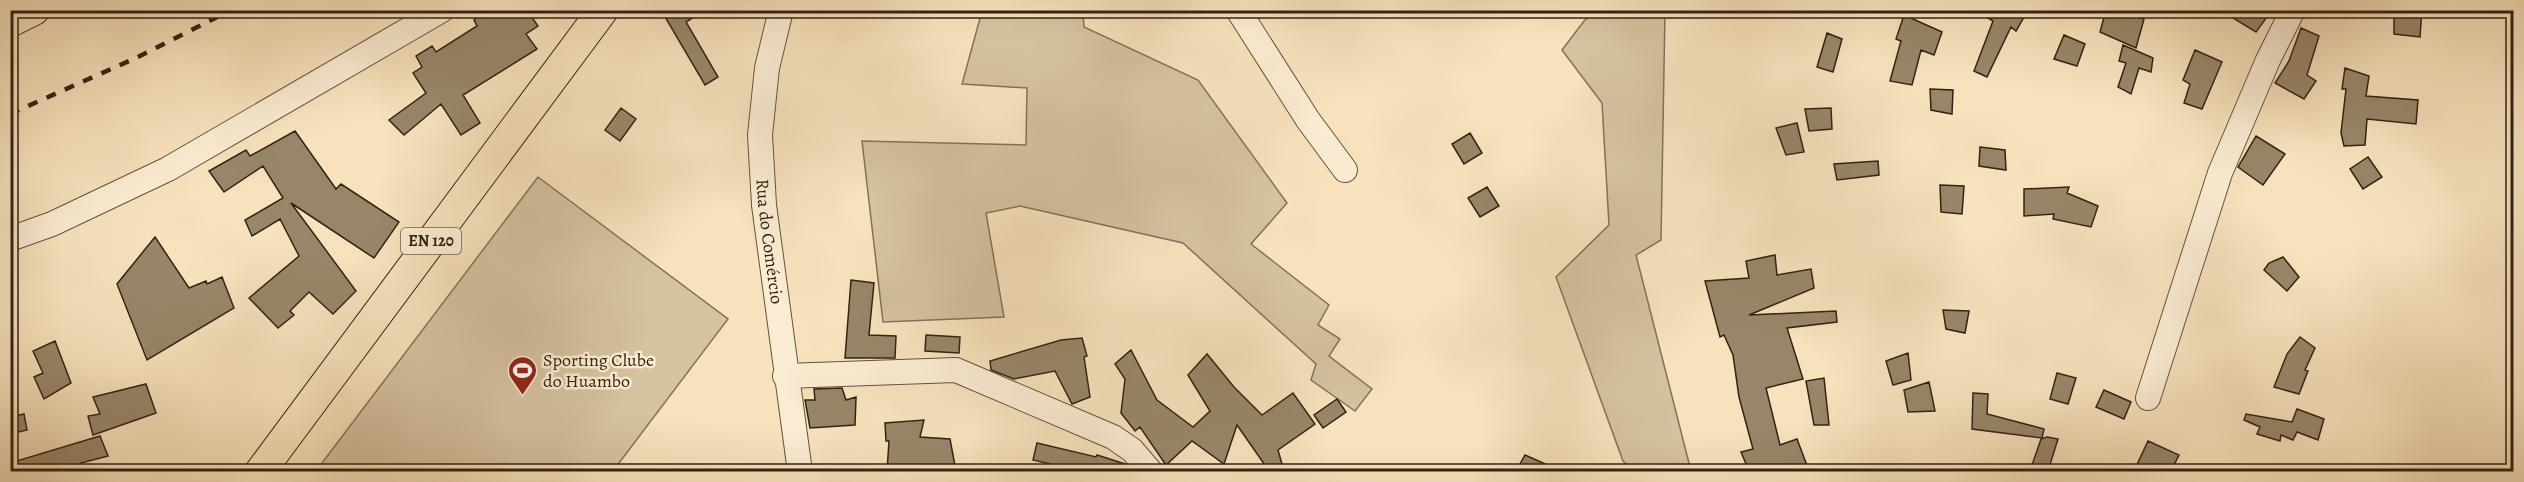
<svg xmlns="http://www.w3.org/2000/svg" width="2524" height="482" font-family="Alegreya,serif">
<style>
.green{fill:#d5c29f;stroke:#837258;stroke-width:1.5}
.building{fill:#98866a;stroke:#312312;stroke-width:1.5}
.lines{fill:none;stroke-linecap:round;stroke-linejoin:round}
.minor-casing{stroke:#62533c;stroke-width:26}
.major-casing{stroke:#312312;stroke-width:32}
.minor{stroke:#faecd3;stroke-width:24}
.major{stroke:#f7e2bc;stroke-width:30}
.rail{stroke:#312312;stroke-width:4.5;stroke-dasharray:10 10;stroke-linecap:butt}
.labels{text-anchor:middle;dominant-baseline:central;stroke-width:5;stroke-linejoin:round;paint-order:stroke}
.shield{fill:#faecd3;stroke:#6d5f4c;stroke-width:1.5}
.shield-label{font-size:16px;font-weight:bold;fill:#312312}
.street-label{font-size:18px;fill:#312312;stroke:#faecd3}
.poi-label{font-size:18px;fill:#312312;stroke:#faecd3;text-anchor:start}
</style>
<rect width="100%" height="100%" fill="#f7e2bc"/>
<filter id="stains"><feTurbulence type="fractalNoise" baseFrequency=".00333" numOctaves="4"/><feColorMatrix values="0 0 0 0 .2 0 0 0 0 .09 0 0 0 0 .02 0 0 0 .5 -.17"/></filter>
<radialGradient id="worn" r=".72"><stop offset=".6" stop-color="#630" stop-opacity="0"/><stop offset="1" stop-color="#630" stop-opacity=".3"/></radialGradient>
<path class="green" d="M1597 10 1665 11 1661 240 1636 255 1691 471H1634L1623 461 1556 277 1609 225 1602 103 1562 50 1584 21Z
M982 11H1083L1084 27 1198 80 1287 203 1251 244 1329 305 1318 325 1340 339 1329 356 1372 389 1355 411 1311 380 1316 364 1183 243 1020 206 986 213 1004 317 883 322 862 141 1026 145 1027 88 962 84Z
M538 177 728 319 613 471H316Z"/>
<path class="building" d="M489 10H527L538 26 526 34 537 49 463 95 480 123 461 135 441 104 404 135 389 120 426 93 413 73 422 67 416 56 432 46 436 52 477 26 474 20Z
M661 10H705L686 22 718 77 705 85Z
M1975 10H2028L2016 31 2011 27 1987 77 1974 71 1993 21Z
M2106 10 2144 19 2136 48 2100 32Z
M2220 10H2272L2256 32Z
M2394 10H2422L2420 37 2394 34Z
M1904 15 1942 32 1934 55 1921 50 1912 85 1890 81 1901 41 1896 39Z
M2301 28 2319 36 2307 75 2316 81 2304 99 2275 83 2289 61Z
M1827 33 1842 39 1833 72 1817 67Z
M2064 35 2085 44 2077 66 2054 59Z
M2123 45 2153 58 2151 72 2139 68 2131 94 2118 87 2126 63 2119 61Z
M2195 50 2222 62 2202 109 2184 103 2190 84 2183 80Z
M2345 68 2369 76 2366 96 2418 100 2416 124 2367 119 2365 145 2344 146 2341 133 2346 89H2342Z
M1930 89 1953 90 1952 114 1931 110Z
M621 108 636 119 620 141 605 130Z
M1831 108 1832 129 1809 131 1805 109Z
M1797 123 1804 152 1786 155 1776 128Z
M295 131 336 189 341 184 399 222 374 258 291 203 356 291 333 314 309 292 290 311 294 315 278 328 249 298 299 256 280 219 252 236 245 220 283 198 263 166 224 192 209 171 246 150 250 156Z
M1470 133 1482 153 1464 164 1452 144Z
M2256 136 2285 154 2263 185 2238 167Z
M1980 147 2005 150 2006 170 1979 166Z
M2368 157 2382 177 2363 189 2350 169Z
M1878 161 1879 175 1837 180 1834 164Z
M1940 185 1964 186 1962 214 1941 212Z
M1487 187 1499 206 1480 217 1468 198Z
M2069 187 2067 193 2098 206 2091 227 2053 219 2054 214 2024 216V189Z
M155 237 189 288 206 281 207 284 222 277 234 308 147 360 117 284Z
M1775 255 1777 275 1811 269 1814 288 1749 315 1836 311 1837 322 1787 328 1803 379 1766 388 1780 445 1797 439 1809 471H1749L1741 452 1753 449 1739 397 1733 355 1724 335 1720 337 1705 281 1749 278 1746 261Z
M2283 257 2299 277 2287 291 2264 270 2269 263Z
M851 280 874 283 869 335 896 336 895 358H845Z
M1943 310 1969 311 1965 333 1946 329Z
M926 335 960 337 959 353 925 351Z
M2300 337 2315 348 2305 370 2308 371 2299 394 2274 387 2287 354Z
M1082 338 1087 356 1084 357 1090 397 1072 404 1055 371 1014 379 991 370 990 361 1061 340Z
M55 341 71 383 44 399 34 377 43 373 33 351Z
M1131 350 1157 400 1193 427 1210 411 1188 375 1207 354 1234 387 1262 415 1293 393 1315 424 1278 450 1284 471H1269L1237 425 1224 464 1192 441 1166 465 1140 427 1135 431 1121 413 1125 379 1115 364Z
M1908 353 1911 380 1893 385 1886 361Z
M2057 373 2076 378 2068 404 2050 399Z
M1824 378 1829 425H1814L1806 381Z
M1929 382 1935 411 1908 412 1904 390Z
M146 384 156 413 93 435 88 416 100 414 93 397Z
M842 388 846 400 856 397 855 425 810 428 805 400H815L814 389Z
M2104 390 2131 402 2124 419 2096 407Z
M1973 393 1988 394 1987 414 2044 429 2042 438 1972 429Z
M1337 399 1346 412 1323 428 1314 415Z
M2297 409 2324 419 2318 440 2297 432 2293 440 2281 435 2280 441 2257 434 2260 427 2244 420 2246 414 2292 422Z
M24 414 27 430 10 434V417Z
M924 420 920 437 950 439 956 471H887L889 441H886L885 423Z
M100 436 108 456 81 463 83 471H10V463Z
M2047 437 2058 439 2048 471H2030L2041 439Z
M2148 441 2179 455 2171 471H2134Z
M1037 443 1096 457 1097 455 1125 464 1132 471H1080L1033 460Z
M1525 455 1561 471H1516Z"/>
<g class="lines">
<defs>
<g id="minor">
<path id="s1" d="M781 10 767 68 760 135 764 205 800 472"/>
<path d="M1238 10 1308 120 1345 170"/>
<path d="M10 239 52 224 168 169 442 10"/>
<path d="M785 376 956 370 1113 437 1132 450 1151 472"/>
<path d="M2148 398 2220 173 2268 60 2293 10"/>
</g>
<path id="major" d="M10 22 34 10
M260 472 603 10"/>
</defs>
<use href="#minor" class="minor-casing"/>
<use href="#major" class="major-casing"/>
<use href="#minor" class="minor"/>
<use href="#major" class="major"/>
<path class="rail" d="M10 114 138 57 231 10"/>
</g>
<defs>
<symbol id="stadium-pin" viewBox="-11 -11 22 30"><path d="M0 17L-7.5 6A9.5 9.5 0 1 1 7.5 6Z" fill="#8f2418" stroke="#faecd3"/><path d="M0-5a6.5 5 0 1 0 0 10a6.5 5 0 1 0 0-10ZM-3.5-1.8h7v3.6h-7Z" fill="#fff"/></symbol>
</defs>
<g fill-rule="evenodd">
<use href="#stadium-pin" x="506" y="354" width="33" height="45"/>
</g>
<g class="labels">
<rect class="shield" x="401" y="228" width="60" height="26" rx="4.5"/>
<g class="shield-label">
<text x="431" y="241">EN 120</text>
</g>
<g class="street-label">
<text stroke="none"><textPath href="#s1" startOffset="234">Rua do Comércio</textPath></text>
</g>
<g class="poi-label">
<text x="543" y="360">Sporting Clube<tspan x="543" dy="21">do Huambo</tspan></text>
</g>
</g>
<rect width="2524" height="482" fill="none" stroke="#f7e2bc" stroke-width="36"/>
<rect x="12" y="12" width="2500" height="458" fill="none" stroke="#312312" stroke-width="3"/>
<rect x="18" y="18" width="2488" height="446" fill="none" stroke="#312312" stroke-width="1.5"/>
<rect width="100%" height="100%" filter="url(#stains)"/>
<rect width="100%" height="100%" fill="url(#worn)"/>
</svg>
